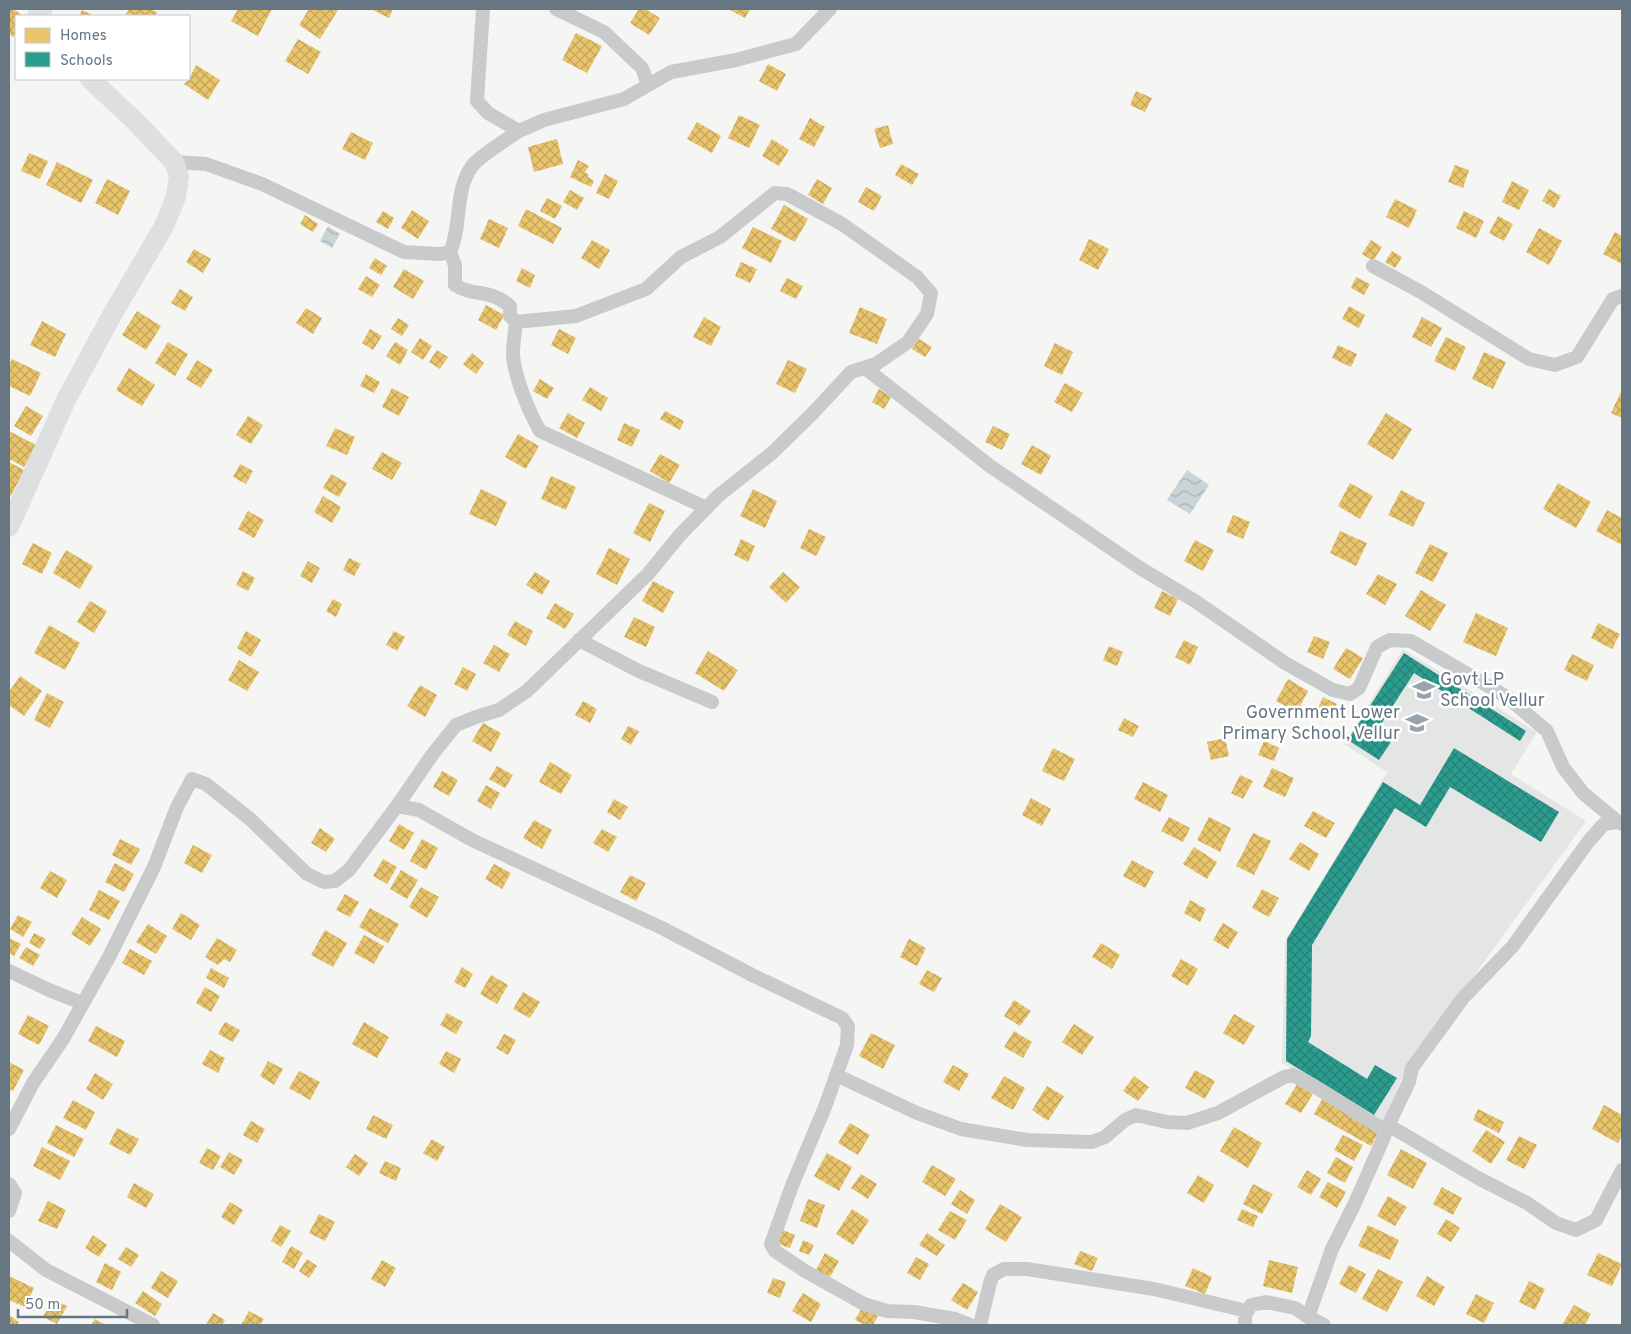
<svg xmlns="http://www.w3.org/2000/svg" width="1631" height="1334" font-family="Overpass,sans-serif">
<style>
.built{fill:#e4e5e5}
.water{fill:url(#water-waves)}
.homes{fill:url(#homes-cross-hatch)}
.schools{fill:url(#schools-cross-hatch)}
.lines{fill:none;stroke-linecap:round;stroke-linejoin:round}
.minor{stroke:#c9cacb;stroke-width:14}
.secondary{stroke:#dedfe0;stroke-width:20}
.labels{text-anchor:middle;dominant-baseline:central;stroke-width:5;stroke-linejoin:round;paint-order:stroke}
.poi-label{font-size:18px;fill:#667783;stroke:#fff;text-anchor:start}
</style>
<defs>
<pattern id="water-waves" width="16" height="10" patternUnits="userSpaceOnUse" patternTransform="scale(1.25)"><rect width="16" height="10" fill="#cad3d5"/><path d="M0 5q4-4 8 0t8 0" fill="none" stroke="#a8b0b2"/></pattern>
<pattern id="homes-cross-hatch" width="8" height="8" patternUnits="userSpaceOnUse" patternTransform="scale(1.25)"><rect width="8" height="8" fill="#e9c46a"/><path d="M0 0l8 8M0 8l8-8" fill="none" stroke="#c1a45d"/></pattern>
<pattern id="schools-cross-hatch" width="8" height="8" patternUnits="userSpaceOnUse" patternTransform="scale(1.25)"><rect width="8" height="8" fill="#2a9d8f"/><path d="M0 0l8 8M0 8l8-8" fill="none" stroke="#277f75"/></pattern>
</defs>
<rect width="100%" height="100%" fill="#f5f5f4"/>
<path class="built" d="M1403 649 1537 732 1511 774 1586 821 1405 1071 1382 1122 1282 1063 1285 941 1387 772 1344 744Z"/>
<path class="water" d="M328 226 340 234 332 248 320 241Z
M1187 470 1209 485 1190 514 1167 500Z"/>
<path class="homes" d="M9 9H13L24 16H16V33L13 37 9 34Z
M129 9H150L157 12 155 16H125Z
M238 9H272L258 36 231 21Z
M309 9 338 10 320 39 299 25Z
M371 9H393L389 18Z
M639 9H645L660 18 649 35 630 23Z
M728 9H750L745 18Z
M82 10 95 16H79Z
M576 33 602 46 587 73 562 60Z
M298 39 321 52 308 74 285 61Z
M768 64 786 74 777 91 759 81Z
M196 65 220 80 208 100 184 84 189 79Z
M1136 91 1152 98 1145 112 1130 105Z
M739 115 760 125 749 148 728 138Z
M810 118 825 127 814 147 799 139Z
M697 122 721 136 712 153 687 139Z
M888 125 893 144 880 148 874 129Z
M351 132 373 143 365 160 342 149Z
M557 139 563 164 534 172 528 147Z
M772 139 789 150 779 166 762 156Z
M29 153 48 161 40 179 21 171Z
M578 160 589 166 585 172 589 175 588 177 594 181 591 187 570 177Z
M57 162 93 180 81 203 46 185Z
M901 164 919 174 912 185 895 175Z
M1455 165 1469 170 1463 188 1448 182Z
M605 174 618 181 609 199 596 193Z
M107 179 130 191 118 215 95 203Z
M817 179 832 188 823 204 808 195Z
M1512 181 1529 190 1519 210 1502 202Z
M866 187 882 196 874 211 858 202Z
M1549 189 1561 196 1554 208 1542 201Z
M570 190 584 198 577 210 563 202Z
M547 198 562 206 555 219 540 211Z
M1395 199 1417 210 1409 228 1386 217Z
M784 205 808 219 795 242 771 229Z
M526 209 562 228 553 244 518 226Z
M412 210 429 221 418 239 401 228Z
M383 211 394 218 388 229 376 222Z
M1464 211 1484 221 1476 238 1456 228Z
M305 215 318 224 313 232 300 224Z
M1498 216 1513 224 1504 241 1489 233Z
M489 219 508 228 499 248 480 239Z
M753 227 782 241 771 263 742 248Z
M1539 228 1562 241 1549 265 1526 252Z
M1615 232 1622 236V264L1603 254Z
M1089 239 1109 249 1098 270 1079 260Z
M592 240 610 250 599 269 581 258Z
M1371 240 1382 247 1373 261 1362 254Z
M194 249 211 259 203 273 186 262Z
M1392 251 1402 257 1395 268 1385 262Z
M375 258 387 266 381 275 369 268Z
M741 262 757 269 750 283 735 276Z
M522 268 535 275 530 288 516 281Z
M404 269 424 281 413 299 393 287Z
M366 276 380 285 372 297 358 289Z
M1356 277 1370 284 1364 295 1351 288Z
M787 278 803 286 796 299 780 291Z
M180 289 193 297 185 311 171 303Z
M486 305 504 315 496 330 478 320Z
M1349 306 1365 315 1359 328 1342 319Z
M860 307 887 319 877 344 849 333Z
M306 308 322 318 313 334 296 323Z
M137 311 161 326 146 350 122 335Z
M704 317 721 327 711 346 693 337Z
M1422 317 1442 328 1431 347 1412 337Z
M398 318 409 325 402 336 391 329Z
M42 321 66 334 55 357 30 345Z
M370 329 382 336 373 350 362 343Z
M559 329 576 338 568 354 551 345Z
M1446 337 1466 347 1455 371 1434 361Z
M420 338 432 346 423 360 411 352Z
M919 339 932 347 925 357 912 349Z
M168 342 188 354 175 376 155 363Z
M395 342 408 350 400 365 386 356Z
M1055 343 1073 352 1062 375 1044 366Z
M1338 345 1357 354 1351 367 1332 358Z
M437 350 448 357 440 369 429 362Z
M1484 352 1506 362 1493 389 1472 379Z
M472 353 484 363 476 374 463 364Z
M12 359 41 373 30 396 9 386V365Z
M197 360 213 370 201 388 186 379Z
M788 360 807 369 795 393 776 384Z
M129 368 155 385 142 406 116 390Z
M366 374 380 382 374 393 360 386Z
M540 379 554 388 547 399 533 391Z
M1065 383 1083 393 1072 412 1054 402Z
M590 387 608 398 601 411 582 400Z
M392 388 409 397 399 416 382 407Z
M879 389 891 397 884 409 872 402Z
M1621 392 1622 393V418L1611 413Z
M26 406 43 416 31 436 14 426Z
M665 411 684 421 680 430 660 419Z
M568 413 585 423 577 438 559 428Z
M1386 413 1412 429 1393 460 1367 444Z
M248 416 263 425 251 444 236 435Z
M624 423 640 430 632 447 617 440Z
M993 426 1010 434 1002 450 985 442Z
M335 428 355 437 347 455 326 446Z
M9 431 36 445 24 467 9 459Z
M518 434 539 446 526 469 505 457Z
M1032 445 1051 456 1041 475 1021 464Z
M382 452 402 463 392 480 372 469Z
M660 454 680 465 669 483 650 471Z
M9 462 24 470 11 496 9 495Z
M240 464 253 471 246 484 233 477Z
M331 474 347 483 339 497 323 488Z
M551 476 576 487 566 510 541 499Z
M1350 483 1373 496 1360 519 1338 506Z
M1558 483 1591 502 1576 528 1543 509Z
M481 489 507 502 496 526 469 514Z
M753 489 777 501 765 528 740 516Z
M1401 490 1425 503 1413 527 1388 515Z
M323 496 341 507 332 523 314 512Z
M649 503 665 511 650 542 633 533Z
M1607 510 1622 518V545L1596 531Z
M248 511 264 520 254 538 238 529Z
M1233 515 1250 522 1243 539 1226 532Z
M809 529 826 537 816 556 800 548Z
M1340 531 1367 543 1356 566 1330 553Z
M741 539 755 546 748 562 734 555Z
M1195 540 1214 550 1203 571 1184 561Z
M33 543 52 553 42 574 22 564Z
M1430 544 1448 553 1433 582 1415 573Z
M609 548 630 559 617 585 596 574Z
M66 550 93 566 80 589 53 573Z
M349 558 361 564 354 576 343 570Z
M308 561 320 568 312 583 300 576Z
M243 571 255 578 248 591 236 585Z
M535 572 550 581 542 595 526 585Z
M783 572 800 587 786 603 769 587Z
M1378 574 1397 584 1385 605 1366 594Z
M653 581 674 592 663 613 642 601Z
M1421 590 1446 605 1430 631 1405 616Z
M1162 591 1178 599 1170 616 1154 608Z
M333 599 342 604 336 617 326 611Z
M90 601 107 611 94 633 77 622Z
M555 603 574 614 565 629 546 618Z
M1476 613 1508 628 1496 656 1463 642Z
M634 617 655 627 646 647 624 637Z
M515 621 533 631 526 646 507 635Z
M1598 623 1620 634 1612 649 1591 638Z
M49 625 80 643 65 670 34 653Z
M246 631 261 640 251 657 237 648Z
M394 631 405 637 397 651 386 645Z
M1314 636 1330 642 1323 659 1307 652Z
M1184 640 1198 647 1190 665 1175 657Z
M494 645 510 654 499 672 483 663Z
M1109 646 1123 652 1117 666 1103 660Z
M1346 648 1363 658 1350 679 1333 669Z
M708 651 738 670 724 691 695 673Z
M1572 654 1594 665 1587 681 1564 670Z
M239 660 259 672 247 691 228 680Z
M463 667 476 674 467 691 454 684Z
M20 676 42 691 24 716 9 705V692Z
M1288 679 1308 691 1297 712 1276 701Z
M420 685 437 695 425 717 407 706Z
M47 693 64 702 50 728 34 720Z
M1323 697 1337 704 1330 719 1316 712Z
M583 701 597 709 590 723 575 715Z
M1124 718 1139 726 1133 737 1118 730Z
M483 723 501 733 491 752 472 741Z
M628 726 639 731 631 745 621 739Z
M1225 738 1229 756 1211 760 1207 742Z
M1264 741 1279 748 1274 761 1258 755Z
M1053 748 1075 759 1064 781 1042 771Z
M550 762 572 775 561 794 539 782Z
M497 766 513 775 505 788 489 779Z
M1272 768 1294 778 1285 797 1263 787Z
M442 771 458 780 449 796 433 787Z
M1240 775 1253 781 1243 799 1231 793Z
M1143 782 1168 795 1160 812 1134 799Z
M486 785 500 793 491 809 477 801Z
M1031 798 1051 809 1042 826 1022 815Z
M614 799 628 807 620 820 607 812Z
M1313 811 1335 823 1326 838 1304 826Z
M1169 817 1190 828 1183 842 1161 831Z
M1209 817 1231 828 1220 852 1197 840Z
M534 820 552 830 542 849 523 838Z
M399 824 414 833 404 850 389 841Z
M320 828 335 839 326 852 311 843Z
M602 829 617 837 608 852 593 843Z
M1253 833 1271 841 1254 875 1236 866Z
M120 839 140 849 131 865 112 855Z
M422 839 438 848 426 870 410 861Z
M1300 842 1319 854 1309 871 1289 859Z
M193 845 212 855 202 873 184 863Z
M1194 847 1217 862 1207 879 1183 864Z
M383 859 397 867 387 884 373 876Z
M1132 860 1154 872 1145 888 1123 876Z
M115 863 134 874 124 892 105 882Z
M494 864 511 873 502 889 485 879Z
M401 870 418 880 407 899 390 889Z
M50 871 67 880 57 898 40 888Z
M630 875 646 883 636 901 620 892Z
M421 887 439 897 427 918 409 907Z
M1262 889 1279 898 1269 917 1252 908Z
M99 890 120 901 109 920 89 910Z
M345 894 359 902 350 917 336 910Z
M1190 900 1206 909 1200 922 1184 913Z
M370 908 399 924 388 943 359 927Z
M181 913 200 925 191 940 172 929Z
M18 915 32 922 23 937 10 929Z
M82 917 101 929 90 946 71 934Z
M1223 923 1238 932 1228 949 1213 940Z
M148 924 167 936 156 954 136 942Z
M325 930 347 943 333 967 311 955Z
M34 933 46 939 40 949 29 943Z
M364 935 384 946 374 964 354 953Z
M9 938 21 944 14 956 9 953Z
M217 938 237 950 230 962 224 959 218 965 205 957Z
M909 939 926 948 917 966 900 957Z
M1101 943 1120 955 1112 969 1092 957Z
M26 947 40 955 33 966 19 958Z
M130 949 152 961 144 975 122 963Z
M1181 959 1198 969 1188 986 1171 976Z
M462 967 473 974 465 988 454 982Z
M211 968 229 978 224 988 206 978Z
M927 970 942 978 934 992 919 984Z
M491 975 508 985 497 1004 480 994Z
M205 987 220 996 211 1012 196 1003Z
M523 992 540 1002 530 1018 513 1009Z
M1014 1000 1031 1011 1020 1026 1004 1016Z
M447 1013 463 1022 456 1034 440 1025Z
M1234 1014 1255 1026 1244 1045 1223 1033Z
M28 1015 49 1026 39 1045 18 1034Z
M225 1022 240 1030 233 1042 218 1034Z
M364 1022 389 1037 377 1058 352 1044Z
M1074 1024 1094 1037 1082 1055 1062 1042Z
M96 1026 125 1041 117 1057 88 1041Z
M1014 1031 1032 1042 1023 1058 1004 1047Z
M871 1033 895 1045 883 1069 859 1056Z
M504 1034 516 1040 508 1055 496 1048Z
M210 1050 225 1058 218 1073 202 1064Z
M446 1051 461 1059 454 1073 439 1064Z
M268 1061 283 1069 274 1085 260 1076Z
M9 1062 24 1070 13 1091 9 1089Z
M953 1065 969 1074 959 1091 943 1082Z
M1195 1070 1215 1081 1205 1099 1185 1088Z
M299 1071 320 1082 310 1100 289 1088Z
M95 1073 113 1084 103 1100 86 1089Z
M1004 1076 1025 1088 1013 1110 991 1098Z
M1134 1076 1149 1087 1138 1101 1123 1091Z
M1297 1084 1313 1094 1301 1113 1285 1104Z
M1047 1086 1064 1096 1048 1121 1032 1110Z
M1322 1099 1379 1132 1371 1146 1314 1114Z
M73 1100 95 1112 86 1130 63 1118Z
M1604 1105 1622 1115V1135L1618 1143 1592 1129Z
M1478 1109 1504 1122 1499 1133 1473 1120Z
M373 1115 393 1125 386 1139 366 1129Z
M251 1121 265 1129 257 1143 243 1135Z
M850 1123 870 1135 858 1155 838 1143Z
M56 1125 84 1139 74 1157 47 1143Z
M1234 1127 1262 1143 1248 1168 1220 1151Z
M117 1128 139 1139 130 1155 109 1144Z
M1486 1130 1505 1142 1491 1164 1472 1151Z
M1343 1135 1363 1145 1354 1161 1334 1150Z
M1519 1136 1537 1145 1524 1169 1506 1160Z
M432 1139 445 1147 437 1161 423 1153Z
M42 1147 70 1161 60 1180 33 1166Z
M207 1148 221 1156 213 1170 199 1163Z
M1401 1149 1427 1163 1413 1189 1387 1175Z
M229 1152 243 1160 234 1175 220 1167Z
M827 1153 852 1167 839 1191 814 1176Z
M355 1154 368 1163 359 1176 346 1167Z
M1336 1157 1353 1167 1345 1183 1327 1173Z
M385 1161 401 1168 396 1181 379 1173Z
M932 1165 956 1179 945 1196 922 1182Z
M1307 1170 1321 1179 1311 1195 1297 1187Z
M861 1174 877 1184 868 1199 851 1188Z
M1198 1175 1214 1185 1204 1203 1187 1193Z
M1328 1182 1346 1192 1337 1208 1319 1197Z
M134 1183 154 1194 146 1208 127 1197Z
M1253 1184 1273 1194 1262 1214 1243 1204Z
M1442 1187 1462 1198 1453 1215 1433 1204Z
M960 1190 975 1200 967 1214 951 1204Z
M1388 1196 1407 1207 1395 1226 1377 1216Z
M808 1199 825 1205 817 1228 800 1221Z
M48 1201 66 1210 57 1229 38 1221Z
M230 1202 243 1210 234 1225 221 1217Z
M1000 1204 1022 1217 1006 1242 985 1229Z
M852 1209 869 1220 853 1245 836 1234Z
M1242 1209 1258 1216 1253 1227 1237 1220Z
M950 1211 967 1220 955 1240 938 1230Z
M319 1214 335 1222 325 1241 309 1233Z
M1446 1219 1460 1228 1451 1242 1437 1234Z
M280 1225 291 1231 281 1247 271 1241Z
M1368 1225 1399 1240 1390 1260 1358 1246Z
M783 1230 795 1235 790 1248 778 1244Z
M927 1233 945 1245 937 1256 919 1245Z
M93 1235 107 1245 99 1257 85 1248Z
M803 1240 814 1245 809 1255 799 1251Z
M291 1246 303 1253 294 1269 282 1262Z
M126 1247 139 1255 131 1267 118 1259Z
M1080 1251 1098 1258 1092 1271 1074 1264Z
M825 1253 839 1261 830 1277 816 1270Z
M1598 1253 1622 1264 1612 1286 1587 1275Z
M916 1257 929 1264 920 1280 907 1273Z
M307 1259 317 1266 309 1278 299 1271Z
M382 1260 396 1268 385 1287 371 1279Z
M1269 1260 1298 1267 1292 1293 1263 1286Z
M105 1263 121 1272 112 1290 96 1282Z
M1349 1265 1366 1274 1356 1293 1339 1284Z
M1193 1268 1212 1277 1205 1294 1185 1286Z
M1378 1269 1403 1282 1387 1312 1362 1299Z
M161 1271 178 1281 168 1298 151 1288Z
M9 1276 34 1288 25 1307 9 1300Z
M1427 1276 1445 1287 1434 1306 1416 1296Z
M773 1278 786 1282 780 1298 767 1293Z
M1529 1281 1545 1289 1535 1310 1519 1302Z
M963 1283 978 1292 967 1310 951 1300Z
M143 1291 162 1304 155 1316 135 1303Z
M803 1293 821 1304 811 1322 792 1311Z
M1476 1294 1494 1303 1484 1323 1466 1314Z
M52 1299 67 1306 57 1324 43 1317Z
M1574 1305 1591 1314 1585 1325H1562Z
M862 1307 878 1316 873 1325H865L855 1320Z
M249 1311 264 1319 260 1325H241Z
M213 1313 225 1320 222 1325H206Z
M9 1315 19 1322 17 1325H9Z
M95 1319 106 1325H91Z"/>
<path class="schools" d="M1404 653 1526 731 1520 741 1414 673 1376 732 1391 742 1379 760 1348 740Z
M1454 748 1559 812 1541 842 1450 787 1426 827 1395 808 1312 945 1311 1036 1308 1042 1367 1079 1375 1065 1397 1078 1374 1115 1286 1061 1287 939 1383 782 1420 805Z"/>
<g class="lines">
<path class="minor" d="M556 9 604 32 642 68 648 85
M519 131 544 120 624 99 671 72 736 60 796 44 830 9
M174 162 206 164 262 184 404 252 440 254 450 252C462 226 454 191 472 166 481 155 506 140 519 131L488 113 477 101 483 9
M1373 266 1421 292 1529 359 1555 365 1577 357 1613 299 1622 296
M516 322C515 332 513 343 513 354 514 376 529 412 540 431L707 508
M865 368 990 466 1140 568 1195 601 1285 663 1333 690 1350 694 1359 688 1377 647 1390 640 1411 641 1507 697 1547 731 1563 767 1583 793 1618 822 1622 824
M579 640 639 671 712 702
M397 806 432 755 456 725 476 717 499 710 527 691 648 574 679 536 718 496 772 453 812 414 851 372 876 364 908 342 927 314 931 293 917 277 842 224 787 194 775 193 720 237 681 257 646 289 576 316 516 322 510 316V306C489 288 473 297 455 285V265L450 252
M9 971 49 990 82 1003
M836 1075 917 1113 961 1129 1027 1140 1092 1142 1105 1137 1125 1120 1136 1115 1167 1122 1187 1123 1218 1113 1284 1077 1293 1075 1314 1086 1378 1126 1385 1132 1384 1137 1355 1203 1332 1249 1308 1317 1295 1308 1266 1302 1251 1305 1245 1315V1325
M1388 1125 1478 1178 1527 1203 1556 1223 1576 1230 1596 1220 1622 1170
M9 1129 33 1083 63 1039 109 957 154 867 177 807 192 779 206 784 250 819 307 874 324 882 335 881 349 870 397 806 419 810 472 840 662 928 754 976 842 1018 848 1026 847 1045 825 1107 793 1183 771 1244 775 1251 805 1271 864 1304 887 1311 914 1312 955 1319 970 1325
M1385 1132 1409 1082 1412 1068 1463 998 1513 946 1588 842 1604 824 1618 822
M9 1184 15 1193 9 1211
M9 1241 46 1270 153 1325
M1308 1317 1324 1325
M980 1325 990 1283 993 1275 1004 1269H1027L1154 1289 1247 1311"/>
<path class="secondary" d="M37 16 43 9
M9 527 66 400 112 315 164 226 176 197 179 176 174 162 137 123 90 79"/>
</g>
<defs>
<symbol id="school-bare" viewBox="-9 -9 18 18"><path d="M0-5L7-2L0 1L-7-2ZM-4 1L0 2.5L4 1V4Q0 6-4 4Z" fill="#98a3ab" stroke="#fff" stroke-width="2.5" paint-order="stroke"/></symbol>
</defs>
<g fill-rule="evenodd">
<use href="#school-bare" x="1408" y="674" width="32" height="32"/>
<use href="#school-bare" x="1401" y="707" width="32" height="32"/>
</g>
<g class="labels">
<g class="poi-label">
<text x="1440" y="680">Govt LP<tspan x="1440" dy="21">School Vellur</tspan></text>
<text x="1400" y="713" text-anchor="end">Government Lower<tspan x="1400" dy="21">Primary School, Vellur</tspan></text>
</g>
</g>
<rect width="1631" height="1334" fill="none" stroke="#667783" stroke-width="20"/>
<rect x="15" y="15" width="175" height="65" fill="#ffffff" stroke="#c2c9cd"/>
<rect x="25" y="28" width="25" height="15" fill="#e9c46a" stroke="#c2c9cd"/>
<text x="60" y="40" font-size="15" fill="#667783">Homes</text>
<rect x="25" y="52" width="25" height="15" fill="#2a9d8f" stroke="#c2c9cd"/>
<text x="60" y="65" font-size="15" fill="#667783">Schools</text>
<path d="M18 1309v8h109v-8" fill="none" stroke="#667783" stroke-width="2.5"/>
<text x="25" y="1309" font-size="15" fill="#667783" stroke="#ffffff" stroke-width="4" paint-order="stroke">50 m</text>
</svg>
